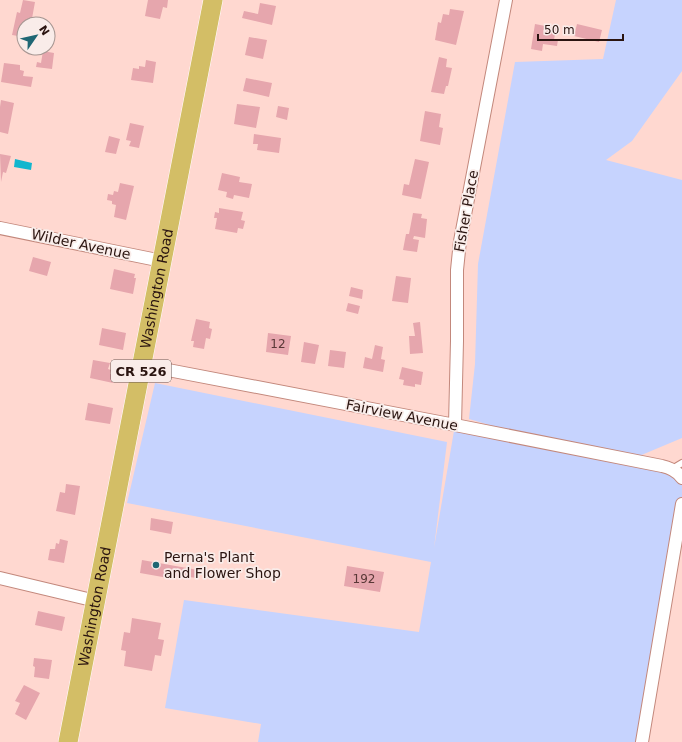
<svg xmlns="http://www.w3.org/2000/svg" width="682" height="742" font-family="'DejaVu Sans',sans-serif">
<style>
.green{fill:#c6d3fe}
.water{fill:#12b6ce}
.building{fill:#e6a6ad}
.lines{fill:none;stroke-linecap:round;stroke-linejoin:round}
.service-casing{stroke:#c3887c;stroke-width:8}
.minor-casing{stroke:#c3887c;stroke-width:14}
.primary-casing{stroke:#fff;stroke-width:20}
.service{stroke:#fff;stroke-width:6}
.minor{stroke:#fff;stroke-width:12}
.primary{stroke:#d3be66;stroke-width:19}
.poi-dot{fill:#1f6774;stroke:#f9ece9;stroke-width:1.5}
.labels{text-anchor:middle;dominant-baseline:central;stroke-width:3.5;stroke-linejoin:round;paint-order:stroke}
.number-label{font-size:12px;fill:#593837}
.shield{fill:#f9ece9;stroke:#685551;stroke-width:1}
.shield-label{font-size:13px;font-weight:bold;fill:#2a1410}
.street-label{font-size:14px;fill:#2a1410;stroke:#f9ece9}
.poi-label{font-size:14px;fill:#2a1410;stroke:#f9ece9;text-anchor:start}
</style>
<rect width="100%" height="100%" fill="#ffd8d0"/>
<path class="green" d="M616 0H682V71L632 141 606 160 682 180V438L632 459 682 478V504L647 742H258L261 724 165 708 184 600 419 632 431 562 127 503 155 383 447 442 434 548 455 425 547 442 469 419 475 364 478 264 515 62 603 59Z"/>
<path class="water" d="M15 159 32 163 31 170 14 167Z"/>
<path class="building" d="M23 0 35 2 31 24H24V37L12 35 17 12 20 13Z
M148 0H168L167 8 163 7 160 19 145 16Z
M260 3 276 6 272 25 242 18 244 11 258 14Z
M450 9 464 11 456 45 435 40 438 22 441 23 443 14 449 15Z
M535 24 556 28 554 40H558L557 46 543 44 542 51 531 49Z
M577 24 602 30 599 42 574 36Z
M249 37 267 40 263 59 245 55Z
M43 51 54 53 52 69 36 67 37 62 41 63Z
M439 57 447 59 446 67 452 68 448 86H446L444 94 431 92Z
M146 60 156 62 153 83 131 80 133 68 139 69V66L145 67Z
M4 63 20 65V70L24 71 23 76 33 77 31 87 1 82Z
M246 78 272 83 269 97 243 91Z
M1 100 14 103 8 134 0 132V107Z
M237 104 260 107 256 128 234 124Z
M278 106 289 108 287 120 276 117Z
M425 111 441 114 439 127 443 128 440 145 420 141Z
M130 123 144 126 139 148 129 146 131 141 126 140Z
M254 134 281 138 279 153 257 150 258 144H253Z
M109 136 120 139 116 154 105 152Z
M0 154 11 156 6 173 3 172 1 182Z
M415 159 429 162 421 199 402 195 404 184 409 185Z
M222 173 240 177 239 182 252 184 249 198 234 195 233 199 226 197 227 192 218 190Z
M120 183 134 186 126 220 114 217 116 205 112 204V201L107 200 108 194 113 195 114 191 118 192Z
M219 208 243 212 241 220 245 221 243 229 238 228 237 233 215 229 217 218H214L215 212 219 213Z
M413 213 422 214 421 218 427 219 425 238 414 236 413 239 419 240 417 252 403 250 406 234H409Z
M33 257 51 262 47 276 29 271Z
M114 269 135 274 134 278H136L133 294 110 289Z
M396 276 411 278 408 303 392 301Z
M351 287 363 290 362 299 349 296Z
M348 303 360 306 358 314 346 311Z
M196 319 210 322 209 328 212 329 210 339 206 338 204 349 193 347 194 341H191Z
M420 322 423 353 410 354 409 336H415L413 323Z
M102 328 126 333 123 350 99 345Z
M268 333 291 336 288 355 266 352Z
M304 342 319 345 315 364 301 362Z
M375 345 383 347 381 359 385 360 383 372 363 368 365 357 372 359Z
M330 350 346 352 344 368 328 366Z
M93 360 110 363 108 369 111 370 110 374 115 375 113 383 90 378Z
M402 367 423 372 421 385 415 384V387L403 385 404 380 399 379Z
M88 403 113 408 110 424 85 420Z
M66 484 80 486 75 515 56 511 60 492 65 493Z
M151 518 173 522 171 534 150 530Z
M60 539 68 541 64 563 48 560 50 549H55L56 543 59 544Z
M142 560 198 570 197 578 189 577V579L175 577 174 579 140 573Z
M347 566 384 572 380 592 344 586Z
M38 611 65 617 62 631 35 625Z
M132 618 161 623 158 639 164 640 161 656 155 655 152 671 124 666 126 651 121 650 124 632 130 633Z
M34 658 52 660 49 679 34 677 35 667 33 666Z
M24 685 40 693 26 720 15 714 20 703 15 701Z"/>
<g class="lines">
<defs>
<path id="service" d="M672 469 682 463"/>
<path id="minor" d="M0 228 162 261
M142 365 455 425 662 466C671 468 677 471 682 478
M455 425 457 341V270L460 241 506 0
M0 578 96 601
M642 742 682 504"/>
<g id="primary">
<path id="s1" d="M68 742 213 0"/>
</g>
</defs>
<use href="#service" class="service-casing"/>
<use href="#minor" class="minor-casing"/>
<use href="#primary" class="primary-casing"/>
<use href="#service" class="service"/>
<use href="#minor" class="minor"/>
<use href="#primary" class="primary"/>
</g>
<circle class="poi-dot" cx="156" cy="565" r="4"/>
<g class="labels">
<g class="number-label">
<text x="278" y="344">12</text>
<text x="364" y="579">192</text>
</g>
<rect class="shield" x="111" y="360" width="60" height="22" rx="3"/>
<g class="shield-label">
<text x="141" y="371">CR 526</text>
</g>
<g class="street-label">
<text transform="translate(466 211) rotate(-80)">Fisher Place</text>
<text transform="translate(81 244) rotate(12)">Wilder Avenue</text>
<text stroke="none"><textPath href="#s1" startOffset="462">Washington Road</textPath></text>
<text transform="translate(402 415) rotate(11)">Fairview Avenue</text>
<text stroke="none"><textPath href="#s1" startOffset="138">Washington Road</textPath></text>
</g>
<g class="poi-label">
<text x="164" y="557">Perna's Plant<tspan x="164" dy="16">and Flower Shop</tspan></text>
</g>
</g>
<g transform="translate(36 36) rotate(56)"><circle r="19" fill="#f9ece9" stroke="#a69692"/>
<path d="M0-3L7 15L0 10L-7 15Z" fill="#1f6774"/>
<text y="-6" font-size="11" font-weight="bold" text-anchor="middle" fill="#2a1410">N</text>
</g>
<path d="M538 34v6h85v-6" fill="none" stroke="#2a1410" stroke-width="2"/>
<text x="544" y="34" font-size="12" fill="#2a1410" stroke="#f9ece9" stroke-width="3" paint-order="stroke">50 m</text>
</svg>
